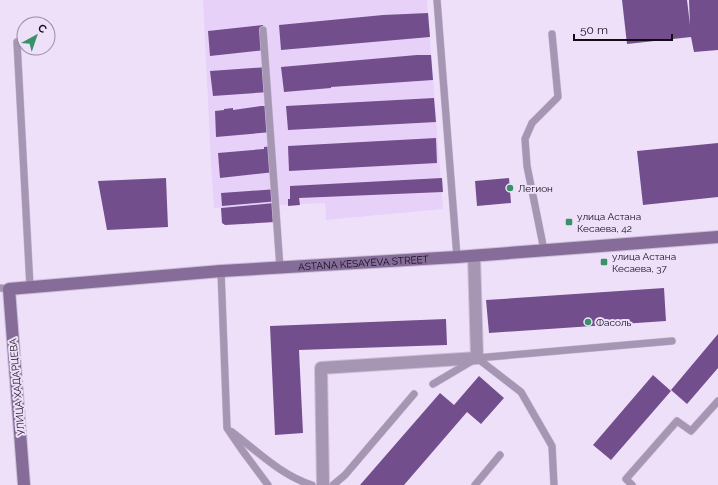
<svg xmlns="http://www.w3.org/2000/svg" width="718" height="485" font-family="Raleway,sans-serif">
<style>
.built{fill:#e7d1f9}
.building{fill:#734e8d}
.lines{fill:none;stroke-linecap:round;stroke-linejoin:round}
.lane-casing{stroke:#ccbed6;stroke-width:8}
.street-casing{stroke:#ccbed6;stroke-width:14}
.secondary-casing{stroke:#ccbed6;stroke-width:14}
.lane{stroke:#a695b3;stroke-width:7}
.street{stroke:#a695b3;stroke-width:12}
.secondary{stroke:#866d99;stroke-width:12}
.poi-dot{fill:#379268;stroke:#efe0fa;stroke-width:1.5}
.labels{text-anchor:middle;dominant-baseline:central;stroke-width:4;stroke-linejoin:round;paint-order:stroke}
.poi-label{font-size:10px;fill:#120c17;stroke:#efe0fa;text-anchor:start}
.street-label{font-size:10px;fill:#120c17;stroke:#efe0fa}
</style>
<rect width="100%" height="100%" fill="#efe0fa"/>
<path class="built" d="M203 0H427L443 209 326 220 325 203 214 208 211 164Z"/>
<path class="building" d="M622 0H687L690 25 689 0H718V50L694 52 691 37 627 44Z
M428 13 430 37 281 50 279 25 383 15Z
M263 25 266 50 210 56 208 31Z
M417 55H431L433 80 331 87V88L284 92 281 67Z
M267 67 269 92 213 96 210 71Z
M434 98 436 122 288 130 286 106Z
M261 106H270L272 132 216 137 215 111 224 110V109L233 108V110Z
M436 138 437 163 289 171 288 146Z
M718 143V197L643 205 637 151Z
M272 146 275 172 220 178 218 153 264 149V147Z
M166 178 168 227 107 230 98 181Z
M442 178 443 192 299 198 300 205 288 206V199H290V186Z
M509 178 511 203 477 206 475 181Z
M277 189 278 201 222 206 221 193Z
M274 203 275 222 225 225 222 223 221 208Z
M664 288 666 321 489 333 486 300Z
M446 319 447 345 299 350 303 433 275 435 270 326Z
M718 334V368L687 404 671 390Z
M653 375 671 391 611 460 593 445Z
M479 376 504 398 481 424 467 412 404 485H360L440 393 454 405Z"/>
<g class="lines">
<defs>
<path id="lane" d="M437 0 457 257
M263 30 280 268
M17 42 30 287
M544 250 527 166 525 139 532 123 558 97 552 34
M221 271 227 428 242 450 268 485
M0 288 9 289
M477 358 521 392 552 446 554 485
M433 384 477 358 672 341
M232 432C257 451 282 476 312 485
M333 485 345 475 414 394
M475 485 500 455
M632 485 626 479 677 421 691 431 718 401"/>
<path id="street" d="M323 485 321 368 477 358 474 256"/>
<g id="secondary">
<path id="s1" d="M24 485 9 289 221 271 457 257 718 237"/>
</g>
</defs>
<use href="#lane" class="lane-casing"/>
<use href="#street" class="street-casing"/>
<use href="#secondary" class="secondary-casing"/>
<use href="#lane" class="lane"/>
<use href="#street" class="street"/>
<use href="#secondary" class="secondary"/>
</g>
<g class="poi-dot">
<circle cx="510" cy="188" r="4"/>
<rect x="565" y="218" width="8" height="8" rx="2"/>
<rect x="600" y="258" width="8" height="8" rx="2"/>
<circle cx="588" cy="322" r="4"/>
</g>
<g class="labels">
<g class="poi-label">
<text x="518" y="188">Легион</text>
<text x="577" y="216">улица Астана<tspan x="577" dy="12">Кесаева, 42</tspan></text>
<text x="612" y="256">улица Астана<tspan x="612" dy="12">Кесаева, 37</tspan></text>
<text x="596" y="322">Фасоль</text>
</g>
<g class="street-label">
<text stroke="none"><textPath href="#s1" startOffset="552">ASTANA KESAYEVA STREET</textPath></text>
<text transform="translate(17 387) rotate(-95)">УЛИЦА ХАДАРЦЕВА</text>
</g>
</g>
<g transform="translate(36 36) rotate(40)"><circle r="19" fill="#efe0fa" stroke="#978b9f"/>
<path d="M0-3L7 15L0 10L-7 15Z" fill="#379268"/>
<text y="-6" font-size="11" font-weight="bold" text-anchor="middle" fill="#120c17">С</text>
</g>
<path d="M574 34v6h98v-6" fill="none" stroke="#120c17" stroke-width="2"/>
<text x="580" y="34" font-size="12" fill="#120c17" stroke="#efe0fa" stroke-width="3" paint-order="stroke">50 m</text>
</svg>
